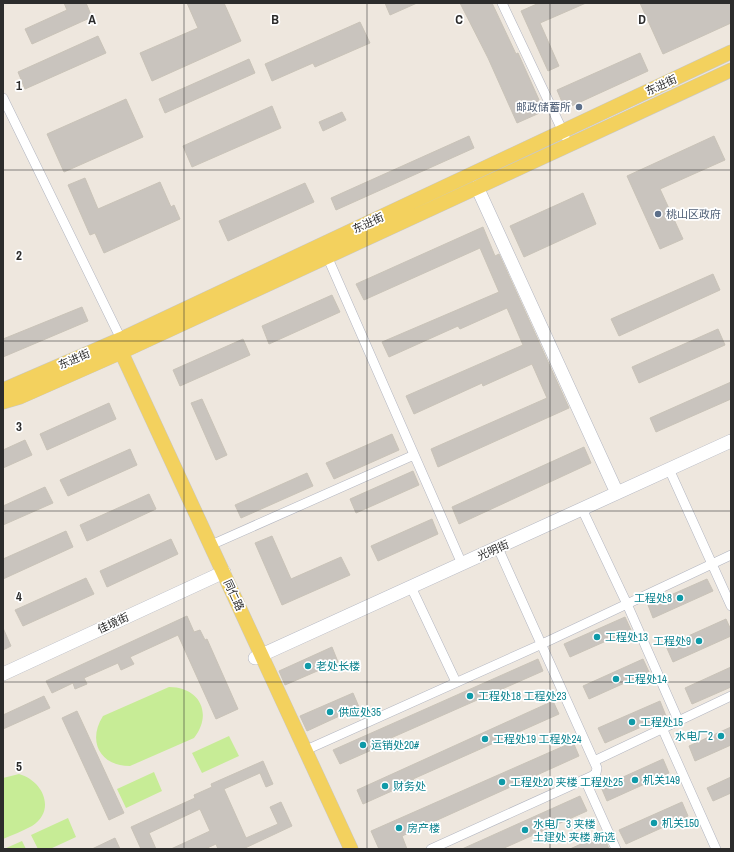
<svg xmlns="http://www.w3.org/2000/svg" width="734" height="852" font-family="'Archivo Narrow','Noto Sans SC',sans-serif">
<style>
.pitch{fill:#c7ec96}
.building{fill:#c9c4be;stroke:#c9c3b8}
.lines{fill:none;stroke-linecap:round;stroke-linejoin:round}
.street-casing{stroke:#b2b5c0;stroke-width:10}
.secondary-casing{stroke:#b2b5c0;stroke-width:14}
.primary-casing{stroke:#c8c8c8;stroke-width:15}
.street{stroke:#fff;stroke-width:9}
.secondary{stroke:#fff;stroke-width:13}
.primary{stroke:#f3d15e;stroke-width:14}
.grid{fill:none;stroke:#2c2c2c;stroke-width:1;stroke-opacity:0.55}
.service-dot{fill:#5c6f8a;stroke:#fff;stroke-width:1.5}
.culture-dot{fill:#0f9aa8;stroke:#fff;stroke-width:1.5}
.labels{text-anchor:middle;dominant-baseline:central;stroke-width:3.5;stroke-linejoin:round;paint-order:stroke}
.street-label{font-size:11px;fill:#2c2c2c;stroke:#fff}
.service-label{font-size:11px;fill:#4e5e75;stroke:#fff;text-anchor:end}
.culture-label{font-size:11px;fill:#0d838f;stroke:#fff;text-anchor:start}
.grid-label{font-size:13px;text-anchor:middle;font-weight:bold;fill:#2c2c2c;stroke:#fff;stroke-width:3.5;stroke-linejoin:round;paint-order:stroke}
</style>
<rect width="100%" height="100%" fill="#eee7de"/>
<path class="pitch" d="M169 687C200 687 213 714 194 738L130 766C100 766 87 741 103 716Z
M229 736 239 756 202 773 192 753Z
M154 772 162 791 126 808 117 789Z
M19 774C44 781 56 811 32 826 23 831 12 835 3 839V778Z
M68 818 76 837 50 849H38L31 835Z
M22 841 26 849H4Z"/>
<path class="building" d="M64 3H86L92 17 32 44 25 29 67 10Z
M187 3H224L241 41 152 81 140 53 198 28Z
M385 3H417L390 15Z
M460 3H492L516 54 518 53 544 111 517 123 488 58Z
M539 3H586L540 23 559 66 548 71 521 11Z
M640 3H731V23L663 54Z
M360 22 370 43 315 67 313 63 272 81 265 64Z
M98 36 106 53 25 89 18 72Z
M640 53 648 71 565 109 557 90Z
M249 59 255 73 165 113 159 99Z
M126 99 143 137 64 172 47 134Z
M272 106 281 128 192 167 183 146Z
M342 112 346 120 323 131 319 122Z
M469 136 474 148 336 210 331 198Z
M714 136 725 160 660 189 683 239 660 249 627 176Z
M85 178 98 209 160 182 171 207 174 205 180 219 104 253 95 233 90 235 68 185Z
M305 183 314 202 228 241 219 221Z
M583 193 596 224 524 257 510 226Z
M483 227 495 256 499 254 569 408 438 467 431 449 547 398 532 364 483 386 482 383 414 414 406 396 523 345 507 308 460 329 458 326 389 357 382 342 499 292 480 248 364 300 356 284Z
M713 274 720 290 619 336 611 319Z
M332 295 340 312 269 344 262 326Z
M82 307 88 321 3 357V339Z
M718 329 725 345 639 383 632 367Z
M243 339 250 355 180 386 173 370Z
M731 382V399L656 432 650 418Z
M202 399 227 455 216 460 191 403Z
M109 403 116 419 47 450 40 434Z
M392 434 399 450 334 479 326 463Z
M25 440 32 455 3 468V450Z
M584 447 591 463 459 524 452 507Z
M130 449 137 465 68 496 60 480Z
M413 471 419 485 356 513 350 499Z
M307 473 313 486 241 518 235 505Z
M45 487 53 503 3 525V506Z
M149 494 156 509 87 541 80 525Z
M432 519 438 534 378 561 371 546Z
M66 531 73 547 3 579V559Z
M272 536 291 579 341 557 350 575 282 605 255 543Z
M171 539 178 554 107 587 100 571Z
M86 578 94 594 23 626 15 610Z
M707 579 713 591 653 618 648 605Z
M187 616 194 632 200 630 205 640 207 639 238 709 216 719 178 635 130 657 134 664 121 670 118 663 84 678 87 684 75 689 73 683 52 693 46 681Z
M625 617 631 630 570 657 564 644Z
M726 619 731 630V636L673 662 666 646Z
M3 628 11 646 3 650Z
M332 647 338 662 285 685 279 671Z
M538 659 543 671 391 738 392 741 340 764 333 750Z
M643 659 649 672 589 699 583 686Z
M731 667V687L692 704 685 688Z
M353 693 359 707 307 731 300 716Z
M44 696 50 708 3 729V715Z
M553 701 559 714 413 779 414 781 363 804 357 790Z
M660 701 666 716 605 743 598 728Z
M77 711 124 813 109 820 62 718Z
M731 727V745L695 761 689 746Z
M573 742 579 756 402 836 407 849H379L371 831Z
M663 759 669 773 607 801 601 787Z
M263 761 273 784 266 787 260 773 224 789 246 838 278 824 270 807 281 802 292 826 243 849H218L216 844 205 849H171L210 831 200 809 149 833 156 849H141L131 827 195 798 194 795 212 787 211 784Z
M731 777V793L713 801 707 788Z
M580 796 587 811 502 849H462Z
M682 802 688 816 626 844 619 830Z
M603 834 609 849H570Z
M115 838 120 849H92Z"/>
<g class="lines">
<defs>
<path id="street" d="M502 3 565 136
M3 98 121 339
M327 256 462 564
M669 469 731 606
M582 509 627 604 679 722
M211 545 414 455
M411 587 456 682
M663 730 716 849
M306 750 542 644 731 555
M594 761 731 696
M585 780 616 849
M431 849 592 776 596 773 597 768 498 548"/>
<path id="secondary" d="M477 187 617 493
M255 658 731 441
M3 674 224 572"/>
<path id="primary" d="M117 343 351 849
M3 390 121 339 731 52
M3 402 20 397 115 355 731 70"/>
</defs>
<use href="#street" class="street-casing"/>
<use href="#secondary" class="secondary-casing"/>
<use href="#primary" class="primary-casing"/>
<use href="#street" class="street"/>
<use href="#secondary" class="secondary"/>
<use href="#primary" class="primary"/>
</g>
<path class="grid" d="M184 3V849M367 3V849M550 3V849M3 170H731M3 341H731M3 511H731M3 682H731"/>
<g class="service-dot">
<circle cx="579" cy="107" r="4"/>
<circle cx="658" cy="214" r="4"/>
</g>
<g class="culture-dot">
<circle cx="680" cy="598" r="4"/>
<circle cx="597" cy="637" r="4"/>
<circle cx="699" cy="641" r="4"/>
<circle cx="308" cy="666" r="4"/>
<circle cx="616" cy="679" r="4"/>
<circle cx="470" cy="696" r="4"/>
<circle cx="330" cy="712" r="4"/>
<circle cx="632" cy="722" r="4"/>
<circle cx="721" cy="736" r="4"/>
<circle cx="485" cy="739" r="4"/>
<circle cx="363" cy="745" r="4"/>
<circle cx="635" cy="780" r="4"/>
<circle cx="502" cy="782" r="4"/>
<circle cx="385" cy="786" r="4"/>
<circle cx="654" cy="823" r="4"/>
<circle cx="399" cy="828" r="4"/>
<circle cx="525" cy="830" r="4"/>
</g>
<g class="labels">
<g class="street-label">
<text transform="translate(661 85) rotate(-25)">东进街</text>
<text transform="translate(368 223) rotate(-25)">东进街</text>
<text transform="translate(74 359) rotate(-24)">东进街</text>
<text transform="translate(493 550) rotate(-24)">光明街</text>
<text transform="translate(234 595) rotate(65)">同仁路</text>
<text transform="translate(113 623) rotate(-25)">佳境街</text>
</g>
<g class="service-label">
<text x="571" y="107">邮政储蓄所</text>
<text x="666" y="214" text-anchor="start">桃山区政府</text>
</g>
<g class="culture-label">
<text x="672" y="598" text-anchor="end">工程处8</text>
<text x="605" y="637">工程处13</text>
<text x="691" y="641" text-anchor="end">工程处9</text>
<text x="316" y="666">老处长楼</text>
<text x="624" y="679">工程处14</text>
<text x="478" y="696">工程处18 工程处23</text>
<text x="338" y="712">供应处35</text>
<text x="640" y="722">工程处15</text>
<text x="713" y="736" text-anchor="end">水电厂2</text>
<text x="493" y="739">工程处19 工程处24</text>
<text x="371" y="745">运销处20#</text>
<text x="643" y="780">机关149</text>
<text x="510" y="782">工程处20 夹楼 工程处25</text>
<text x="393" y="786">财务处</text>
<text x="662" y="823">机关150</text>
<text x="533" y="824">水电厂3 夹楼<tspan x="533" dy="13">土建处 夹楼 新选</tspan></text>
<text x="407" y="828">房产楼</text>
</g>
</g>
<g class="grid-label">
<text x="92" y="24">A</text>
<text x="275" y="24">B</text>
<text x="459" y="24">C</text>
<text x="642" y="24">D</text>
<text x="19" y="90">1</text>
<text x="19" y="260">2</text>
<text x="19" y="431">3</text>
<text x="19" y="601">4</text>
<text x="19" y="771">5</text>
</g>
<rect width="734" height="852" fill="none" stroke="#2c2c2c" stroke-width="8"/>
</svg>
